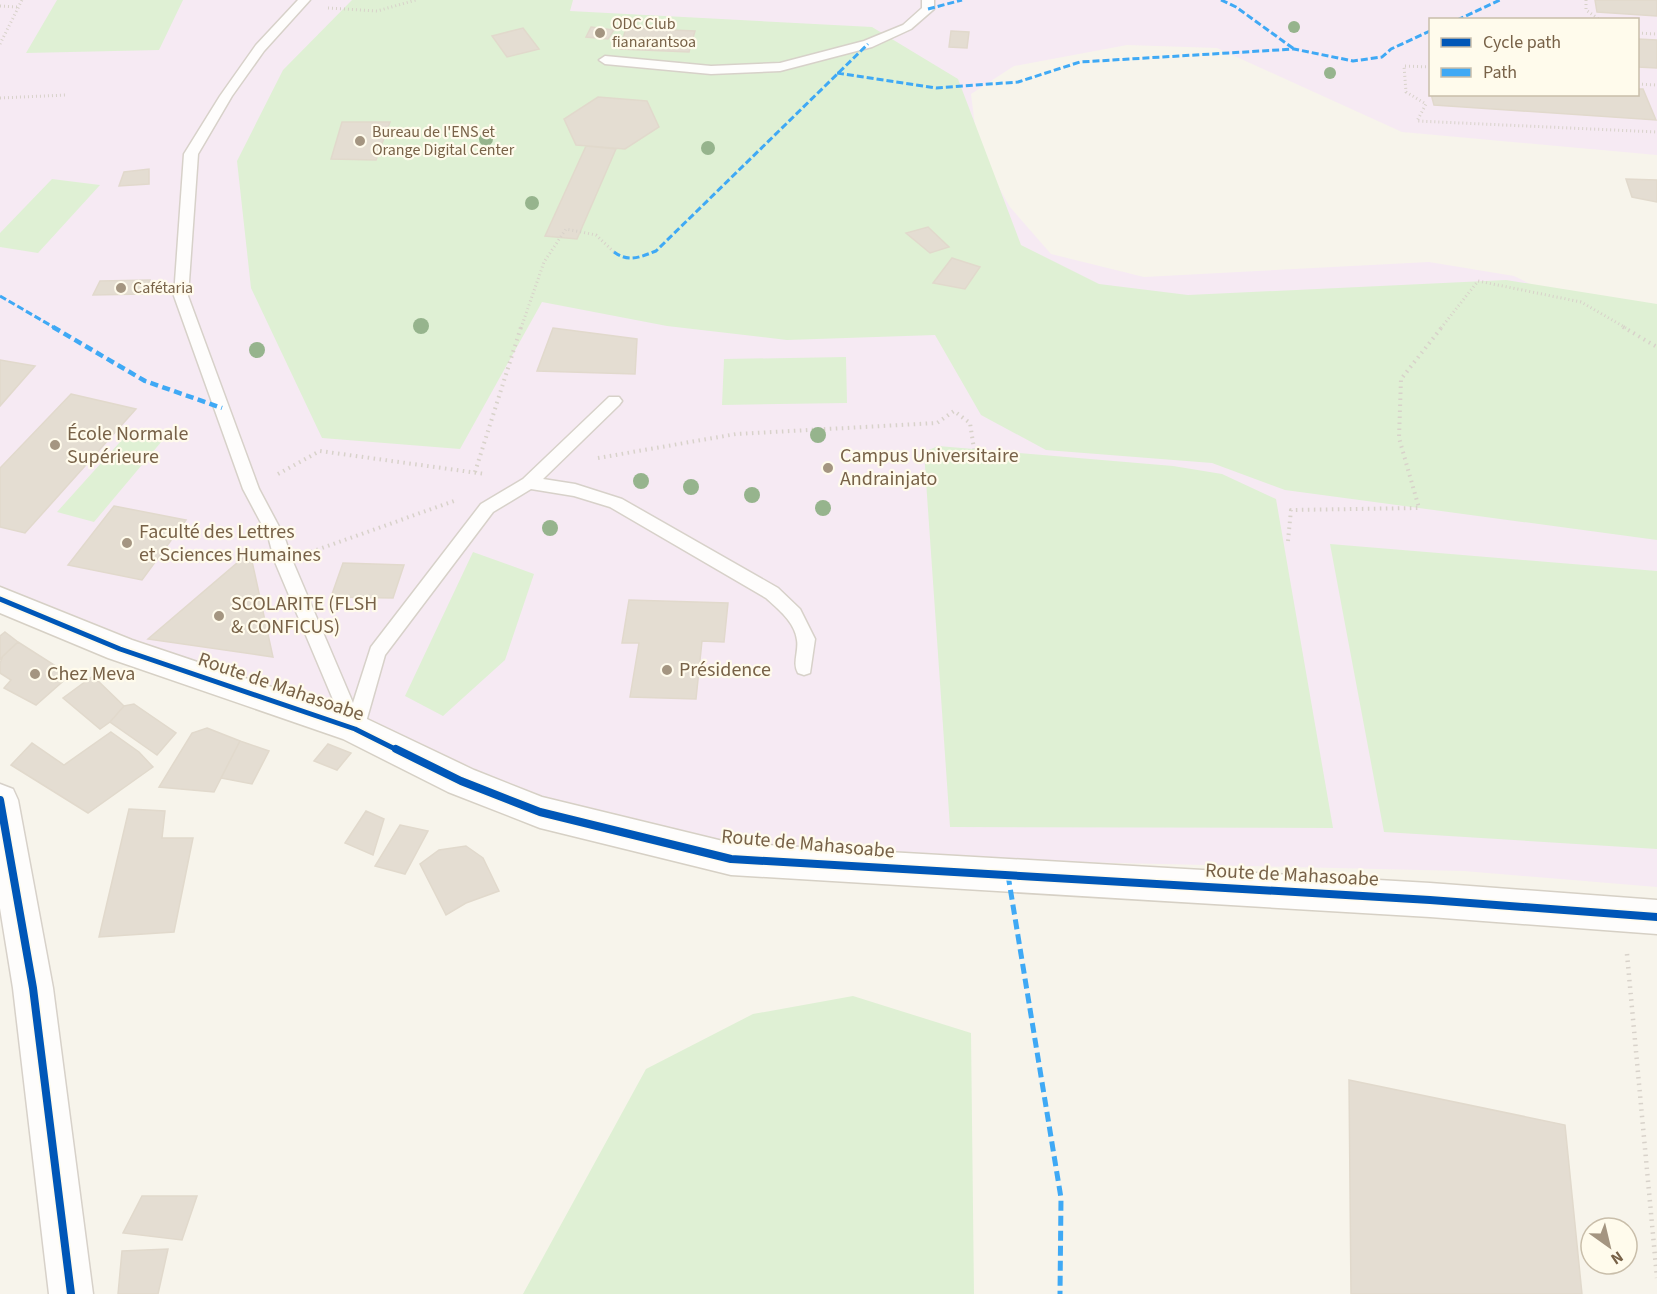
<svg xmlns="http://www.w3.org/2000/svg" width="1657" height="1294" font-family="'Source Sans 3',sans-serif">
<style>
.education{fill:#f6eaf3;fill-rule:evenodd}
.green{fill:#dff0d4}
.building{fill:#e4ddd2;stroke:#e1d9cc;stroke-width:1.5}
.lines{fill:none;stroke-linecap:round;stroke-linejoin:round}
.lane-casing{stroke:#d7d1c9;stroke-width:3}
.street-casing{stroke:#d7d1c9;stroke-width:3}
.secondary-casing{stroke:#d6d0c5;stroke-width:3}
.path-far2{stroke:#d8d2ca;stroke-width:3;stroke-dasharray:1 3;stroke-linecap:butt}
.path-far1{stroke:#d8d2ca;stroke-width:4;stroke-dasharray:1.5 4.5;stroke-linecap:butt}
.path{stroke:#d8d2ca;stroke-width:4.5;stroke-dasharray:1.5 5;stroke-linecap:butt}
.lane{fill:#fefdfc;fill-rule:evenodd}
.street{fill:#fefdfc;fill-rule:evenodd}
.secondary{fill:#fefdfc;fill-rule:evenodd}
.quiet-far2{stroke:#3fa9f5;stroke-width:3;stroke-dasharray:7 3;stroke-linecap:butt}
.quiet-far1{stroke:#3fa9f5;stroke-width:4.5;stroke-dasharray:8 4.5;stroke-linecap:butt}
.quiet{stroke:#3fa9f5;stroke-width:5;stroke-dasharray:10 5;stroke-linecap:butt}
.cycleway-far1-casing{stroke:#fffbec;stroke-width:9}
.cycleway-casing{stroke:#fffbec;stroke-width:11}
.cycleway-far1{stroke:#0057b8;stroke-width:5}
.cycleway{stroke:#0057b8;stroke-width:8}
.tree{fill:#96b48d}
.poi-dot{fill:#a49581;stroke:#fffbec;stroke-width:2}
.labels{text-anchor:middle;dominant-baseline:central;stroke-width:4.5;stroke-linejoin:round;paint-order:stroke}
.far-poi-label{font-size:16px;fill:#786248;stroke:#fffbec;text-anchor:start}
.poi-label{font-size:20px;fill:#786248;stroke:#fffbec;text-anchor:start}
.street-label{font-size:20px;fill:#786248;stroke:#fffbec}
</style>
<rect width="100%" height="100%" fill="#f7f4eb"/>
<path class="education" d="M0 0H1657V155L1402 132 1217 48 1127 45 1014 66 971 94 978 150 1010 207 1051 254 1144 277 1429 262 1514 276 1657 346V887L1464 871 943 859 715 846 533 803 0 590ZM1430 20H1638V94H1430Z"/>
<path class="green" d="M57 0H183L159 50 26 53Z
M352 0H573L570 11 872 27 958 79 1021 245 1099 284 1188 295 1506 280 1657 304V540L1285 490 1212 463 1046 450 981 415 935 335 787 340 667 326 542 302 460 449 322 438 251 288 237 161 283 70Z
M52 179 100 185 38 253 0 247V233Z
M846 357 847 403 722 405 724 359Z
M128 433 162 441 94 522 57 512Z
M938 446 1173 466 1222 474 1276 499 1333 828 950 827 924 452Z
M1330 544 1657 571V849L1384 832Z
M473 552 534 574 505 660 443 716 405 696Z
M853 996 971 1033 974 1294H523L646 1069 753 1014Z"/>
<path class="building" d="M1595 0H1657V16L1597 12Z
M591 27 614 30 608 39 586 37Z
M523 28 539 49 507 57 492 36Z
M626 28 695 31 689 52 620 49Z
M951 31 969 32 967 48 949 47Z
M1638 39 1657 40V68L1638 67Z
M1638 89H1643L1656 120 1434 105 1431 94H1638Z
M598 97 647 101 659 127 625 149 576 145 564 119Z
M342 122H390L376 160 331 159Z
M586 146 616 149 577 239 545 236Z
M149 169V184L119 186 124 172Z
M1626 179 1657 180V202L1632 197Z
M928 227 949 247 930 253 906 233Z
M952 258 980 267 965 289 933 283Z
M150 280 144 294 93 295 100 281Z
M553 328 637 339 635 374 537 371Z
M0 360 35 366 0 406Z
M71 394 136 409 25 533 0 527V468Z
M114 506 186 520 142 580 68 565Z
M250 552 273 657 148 639Z
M343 563 404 565 393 598 331 597Z
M629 600 728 603 724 642 702 641 696 699 630 697 639 643H622Z
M5 632 18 642 0 659V636Z
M18 642 70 675 36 705 4 688 11 680 0 673V663L3 656Z
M93 676 124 706 110 722 100 729 63 698Z
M134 704 176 733 157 755 110 722 124 706Z
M207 728 240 741 214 792 159 787 192 733Z
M111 732 139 752 153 767 88 813 11 765 32 743 64 765Z
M240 741 269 751 252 784 221 778Z
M328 744 351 753 337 770 314 761Z
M129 809 165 811 162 838H193L174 932 99 937Z
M366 811 384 819 373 855 345 843Z
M400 825 428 831 405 874 375 866Z
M466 846 483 858 499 891 466 903 446 915 420 864 439 850Z
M1349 1080 1565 1125 1582 1294H1351Z
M142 1196H197L182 1240 123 1233Z
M168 1249 158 1294H118L122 1251Z"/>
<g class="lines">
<defs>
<path id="lane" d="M298 0H310L264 51 232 96 198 154 188 296 259 489 284 536 293 562 353 703 371 647 481 504 523 479 609 397H619L622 401 619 405 543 479 575 484 622 499 778 588 800 609 815 639 810 673 804 675 798 673C792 663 799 651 797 640 795 622 778 609 766 598L610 507 574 496 531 489 493 512 385 655 364 729 362 735 355 737 348 735 275 562 268 536 243 489 174 296 184 154 220 96 256 45Z
M922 0H934V9L911 29 872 47 780 71 711 74 605 64 599 60 605 56 711 66 780 63 864 41 903 25 922 8Z"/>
<path id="street" d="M0 784 13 789 18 800 53 988 93 1294H49L13 988 0 908Z"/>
<path id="secondary" d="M0 587 132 640 367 719 474 770 542 797 731 843 1430 883 1657 900V934L1430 917 731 875 540 828 448 792 343 739 108 658 0 613Z"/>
</defs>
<use href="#lane" class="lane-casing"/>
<use href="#street" class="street-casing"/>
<use href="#secondary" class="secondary-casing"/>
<path class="path-far2" d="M1586 0V10L1600 20
M0 6 17 7
M328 8 377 11 416 0
M1638 33 1657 34
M0 44 22 0
M1430 67 1404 66 1406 92 1426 104 1417 121 1657 132
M1638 84 1657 85
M0 98 66 95
M521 328 544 262 566 229 596 235 614 252
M1441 328 1478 281 1581 302 1626 328"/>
<path class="path-far1" d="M1623 327 1657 347
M598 458 736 434 937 423 954 411 970 423 974 449
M475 472 521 327
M278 474 320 451 485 474
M1288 541 1291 510 1419 508 1399 438 1401 379 1442 327
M311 552 454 501"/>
<path class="path" d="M1627 954 1657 1278"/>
<use href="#lane" class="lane"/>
<use href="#street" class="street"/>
<use href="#secondary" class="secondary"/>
<path class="quiet-far2" d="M1221 0 1236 7 1294 49
M928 9 962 0
M1457 20 1500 0
M837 73 936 88 1018 82 1080 62 1294 49 1353 61 1382 57 1391 49 1430 31
M614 252C629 263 640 257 656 251L868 44
M0 296 55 328"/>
<path class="quiet-far1" d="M53 327 145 381 222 408"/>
<path class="quiet" d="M1008 875 1061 1198 1060 1294"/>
<defs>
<path id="cycleway-far1" d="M0 599 120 649 355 729 399 751"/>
<path id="cycleway" d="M396 749 461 781 540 812 731 859 1430 900 1657 917
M0 800 33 988 71 1294"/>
</defs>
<use href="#cycleway-far1" class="cycleway-far1-casing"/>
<use href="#cycleway" class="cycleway-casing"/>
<use href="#cycleway-far1" class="cycleway-far1"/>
<use href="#cycleway" class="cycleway"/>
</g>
<g class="tree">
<circle cx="1294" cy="27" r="6"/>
<circle cx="1330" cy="73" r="6"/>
<circle cx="486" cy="139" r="7"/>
<circle cx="708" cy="148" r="7"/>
<circle cx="532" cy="203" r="7"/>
<circle cx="421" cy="326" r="8"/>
<circle cx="257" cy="350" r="8"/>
<circle cx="818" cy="435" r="8"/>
<circle cx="641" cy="481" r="8"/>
<circle cx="691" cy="487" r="8"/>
<circle cx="752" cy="495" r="8"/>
<circle cx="823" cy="508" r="8"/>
<circle cx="550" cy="528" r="8"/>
</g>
<g class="poi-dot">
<circle cx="600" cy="33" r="6"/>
<circle cx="360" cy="141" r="6"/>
<circle cx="121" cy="288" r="6"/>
<circle cx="55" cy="445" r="6"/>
<circle cx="828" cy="468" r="6"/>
<circle cx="127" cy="543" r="6"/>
<circle cx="219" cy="616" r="6"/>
<circle cx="667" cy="670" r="6"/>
<circle cx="35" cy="674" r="6"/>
</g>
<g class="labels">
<g class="far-poi-label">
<text x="612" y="24">ODC Club<tspan x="612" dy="18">fianarantsoa</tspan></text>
<text x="372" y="132">Bureau de l'ENS et<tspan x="372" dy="18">Orange Digital Center</tspan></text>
<text x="133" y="288">Cafétaria</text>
</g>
<g class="poi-label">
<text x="67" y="434">École Normale<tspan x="67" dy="23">Supérieure</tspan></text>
<text x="840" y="456">Campus Universitaire<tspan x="840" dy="23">Andrainjato</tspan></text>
<text x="139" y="532">Faculté des Lettres<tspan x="139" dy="23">et Sciences Humaines</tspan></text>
<text x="231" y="604">SCOLARITE (FLSH<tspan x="231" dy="23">&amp; CONFICUS)</tspan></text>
<text x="679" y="670">Présidence</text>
<text x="47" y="674">Chez Meva</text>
</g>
<g class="street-label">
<text transform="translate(281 687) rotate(19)">Route de Mahasoabe</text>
<text transform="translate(808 844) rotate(5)">Route de Mahasoabe</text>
<text transform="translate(1292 875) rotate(3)">Route de Mahasoabe</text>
</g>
</g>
<rect x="1429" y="18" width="210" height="78" fill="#fffbec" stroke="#c9beaa" stroke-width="1.5"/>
<rect x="1441" y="38" width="30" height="9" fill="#0057b8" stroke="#c9beaa" stroke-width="1.5"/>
<text x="1483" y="48" font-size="18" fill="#786248">Cycle path</text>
<rect x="1441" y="68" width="30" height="9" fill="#3fa9f5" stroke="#c9beaa" stroke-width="1.5"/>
<text x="1483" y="78" font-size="18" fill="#786248">Path</text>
<g transform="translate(1609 1246) rotate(146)"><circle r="28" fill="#fffbec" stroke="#c9beaa" stroke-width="1.5"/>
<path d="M0-4.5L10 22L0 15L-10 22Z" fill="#a49581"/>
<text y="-9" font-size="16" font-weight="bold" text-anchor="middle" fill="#786248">N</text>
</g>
</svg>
